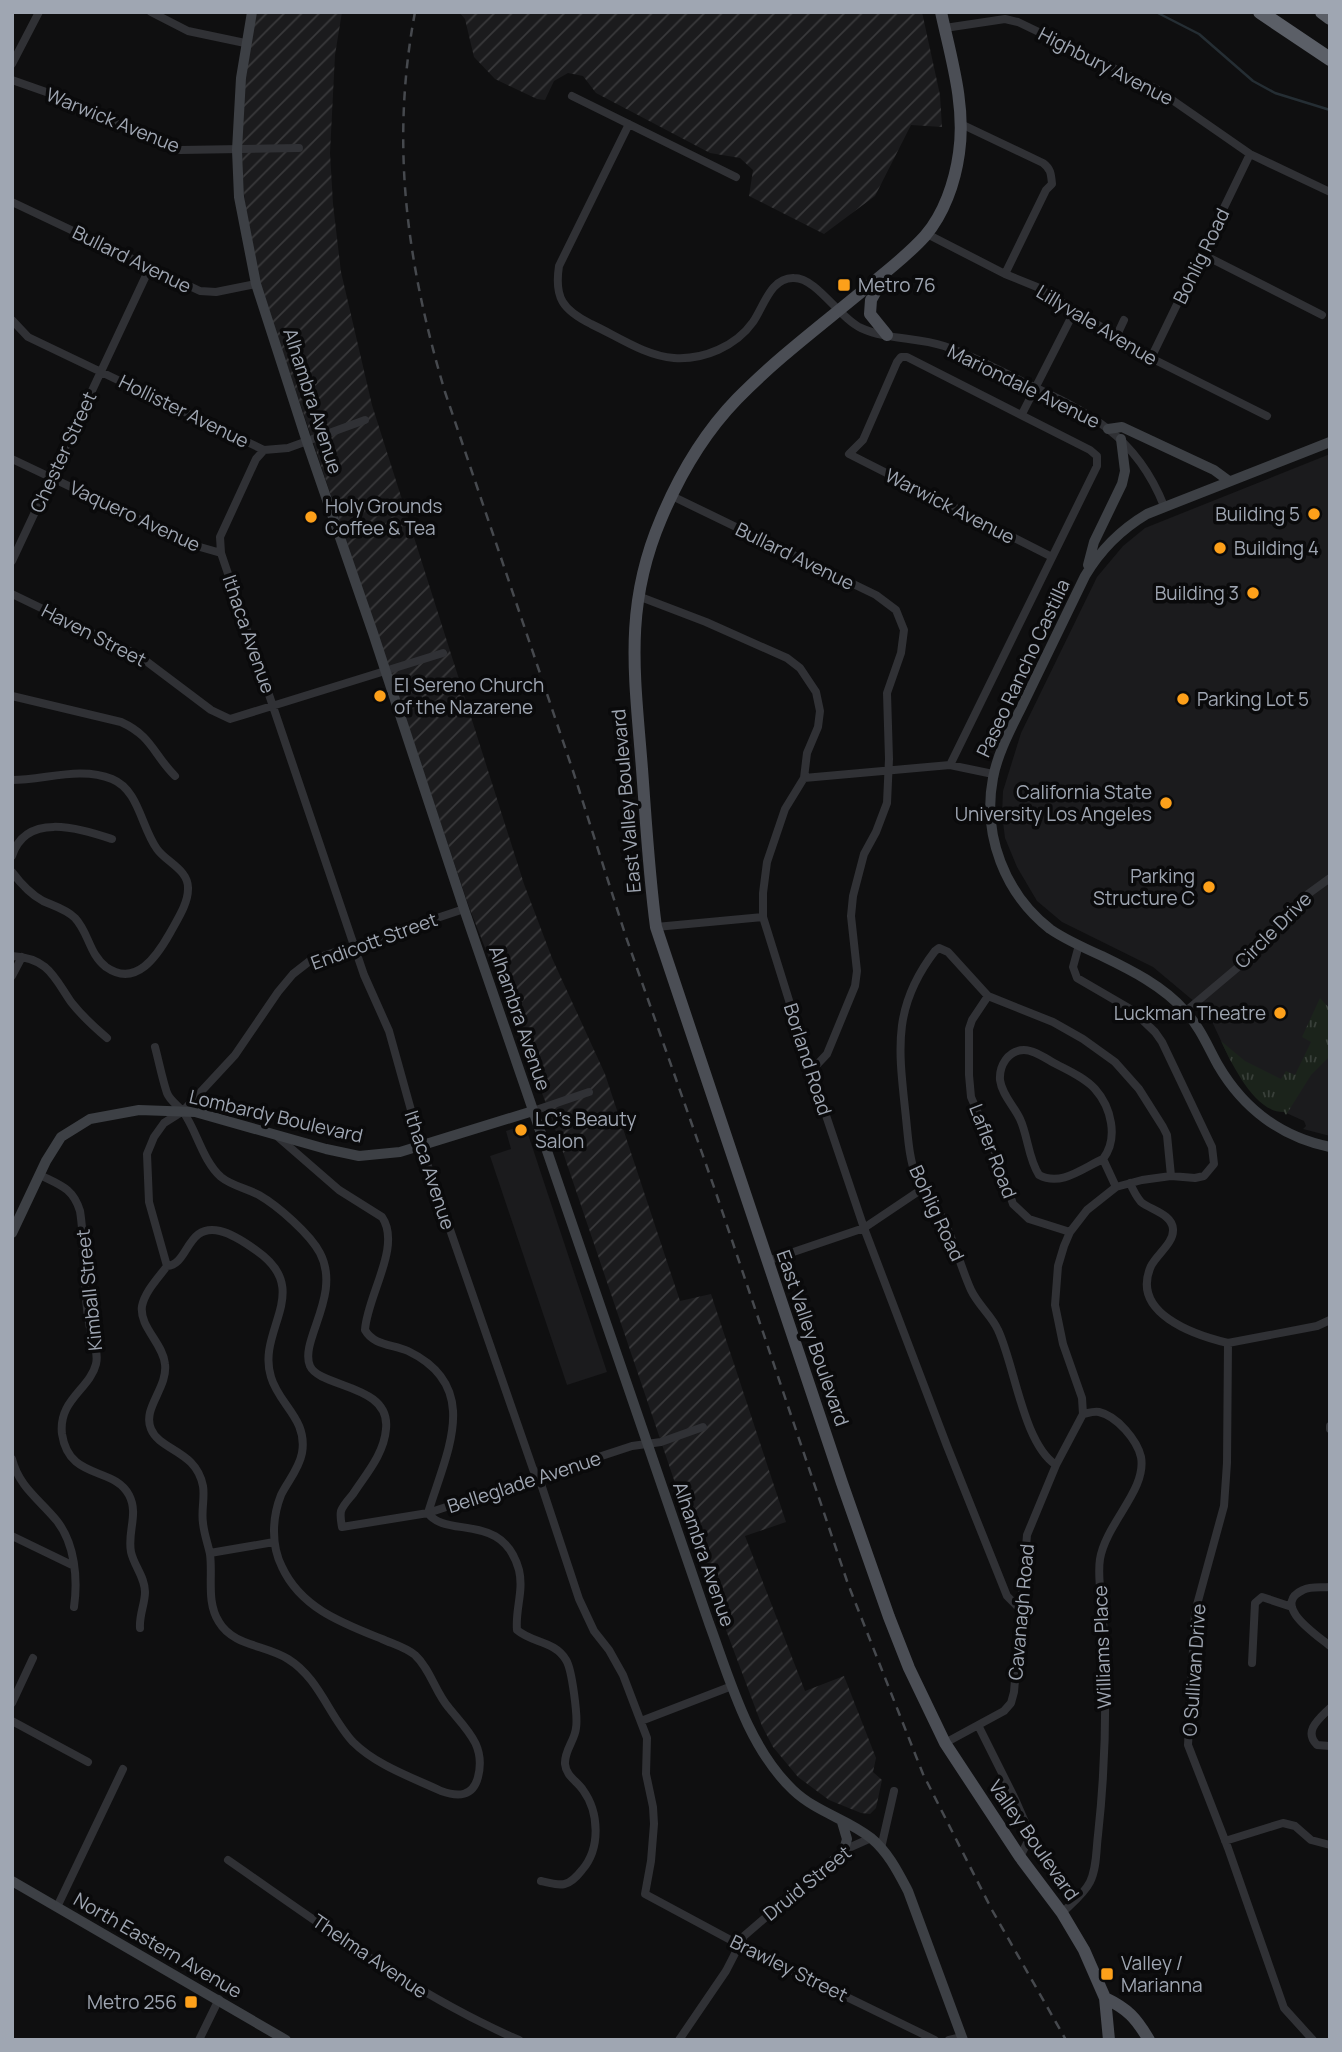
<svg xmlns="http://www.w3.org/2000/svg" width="1342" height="2052" font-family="Manrope,sans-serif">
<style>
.built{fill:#1b1b1d}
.industrial{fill:url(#industrial-furrows)}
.grass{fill:url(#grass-tufts)}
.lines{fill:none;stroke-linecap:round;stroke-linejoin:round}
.stream{stroke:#252e34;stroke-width:2.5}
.street{stroke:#303135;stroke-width:8}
.secondary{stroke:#3d4045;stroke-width:10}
.primary{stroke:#4b4e55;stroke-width:12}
.highway{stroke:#5b5f67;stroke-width:14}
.rail{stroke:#46494e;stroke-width:2.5;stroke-dasharray:9 7;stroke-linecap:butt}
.poi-dot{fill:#fda01a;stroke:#0a0a0b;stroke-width:2.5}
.labels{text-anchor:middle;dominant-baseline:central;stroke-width:7;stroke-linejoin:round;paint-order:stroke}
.street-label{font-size:19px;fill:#9fa6b2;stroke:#0a0a0b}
.poi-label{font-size:19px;fill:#9fa6b2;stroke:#0a0a0b;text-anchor:start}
</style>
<defs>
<pattern id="industrial-furrows" width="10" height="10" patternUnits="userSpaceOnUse" patternTransform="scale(1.75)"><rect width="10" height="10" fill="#1b1b1d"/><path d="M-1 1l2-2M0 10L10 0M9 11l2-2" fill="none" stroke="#39393b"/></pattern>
<pattern id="grass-tufts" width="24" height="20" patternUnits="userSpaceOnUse" patternTransform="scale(1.75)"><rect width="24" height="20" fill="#1b231b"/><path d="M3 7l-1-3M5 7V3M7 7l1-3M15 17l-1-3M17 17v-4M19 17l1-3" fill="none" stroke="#39403a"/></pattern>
</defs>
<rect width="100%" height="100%" fill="#0f0f10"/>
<path class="built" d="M1330 454V1136L1303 1129 1306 1126 1304 1121 1284 1112 1230 1060 1208 1013 1153 967 1062 922 1037 901 1017 867 1005 838 1002 814 1003 791 1021 733 1097 577 1123 546 1145 528Z
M525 1125 607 1372 567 1385 490 1156 511 1149 506 1131Z"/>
<path class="industrial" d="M254 12H342L335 55 330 153 333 204 341 272 372 405 524 884 552 958 605 1074 680 1301 711 1294 786 1522 745 1536 805 1691 844 1676 876 1758 873 1772 882 1780 876 1808 870 1814 861 1813 829 1800 798 1777 773 1747 762 1726 714 1598 549 1111 469 907 259 281 245 208 240 123Z
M459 12H922L940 95 942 127 911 125 875 196 824 234 749 196 753 170 740 158 710 153 596 93 583 76 568 73 554 81 545 100 537 99 495 79 474 57 465 19Z"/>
<path class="grass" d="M1320 998 1330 1009V1056L1311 1075 1286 1115 1284 1112C1255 1113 1232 1064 1221 1041L1245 1061 1281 1079 1286 1071 1295 1075 1311 1042 1302 1037Z"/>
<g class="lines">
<path class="stream" d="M1156 12 1199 34 1253 81 1275 93 1330 110"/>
<path class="street" d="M151 12 188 31 245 43
M945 28 1005 19 1018 22 1155 88 1250 154 1330 192
M12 64 39 12
M12 80 49 93 163 145 180 150 299 148
M572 96 736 177
M629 124 559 266C554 298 563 310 591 324 617 336 645 356 674 358 704 360 736 346 753 322 764 306 771 277 794 278 817 278 839 318 861 328 887 340 917 337 944 346 969 354 993 367 1017 379 1084 410 1135 432 1164 506
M961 124 1043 163C1051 169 1051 174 1052 184L1046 190 1005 274
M12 202 200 291 216 292 256 284
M927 234 1005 274 1037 287 1151 358 1267 416
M1202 254 1322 315
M12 320 28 337 264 450 288 448 365 420
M1117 335 1124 320
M1151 358 1250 154
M1022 414 1075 310
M264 450 256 459 220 537 221 553 364 975 389 1031 421 1146 533 1469 541 1484 579 1599 594 1631 609 1650 623 1675 647 1738 646 1774 653 1807 654 1824 651 1861 645 1894 738 1944 935 2040
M12 459 193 545 221 553
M672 496 876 595 896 610 904 630 901 653 887 693 889 759 887 803 876 832 864 854 853 896 851 916 857 971 855 986 827 1054 811 1071
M12 561 150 267
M12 594 138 655 211 710 230 719 443 653
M638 596 706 622 787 658 800 668 816 692 820 711 818 727 807 753 804 778 785 809 767 862 763 893V917L811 1071 864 1228 947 1446 1007 1596 1021 1610
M12 696 121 722C152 736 153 754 175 776
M950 765 1097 466V456L1090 450 907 357H901L897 362 863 440 849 454 1052 557
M804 778 950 765 993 774
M12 780C45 780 80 766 112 779 139 790 141 827 157 849 166 862 189 870 188 889 188 904 177 920 170 933 157 956 136 988 106 967 89 954 89 933 75 918 66 909 54 906 43 901 30 894 21 884 12 872
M12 856C26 811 80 829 112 839
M656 927 763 917
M12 956C48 958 54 977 71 1002 82 1016 94 1027 107 1038
M12 976 22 957
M988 996 972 1020 969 1029V1075L971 1097 997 1157 1013 1204 1029 1219 1070 1232
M1186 1011 1256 952 1270 933 1308 894 1330 878
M155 1047C159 1062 162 1078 167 1093 170 1101 179 1106 184 1113 197 1132 203 1161 221 1177 232 1186 246 1188 259 1195 278 1206 310 1234 320 1253 342 1295 299 1341 310 1366 320 1388 391 1384 386 1429 384 1454 366 1474 353 1494 349 1499 343 1505 341 1511 340 1516 341 1522 342 1527L428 1513 632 1446 661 1442 703 1427
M533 1111 589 1092
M278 1137 339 1190 382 1217C402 1246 367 1296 365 1330 374 1346 393 1344 408 1351 483 1387 446 1453 428 1513 446 1539 503 1511 519 1570 524 1591 515 1610 517 1630 532 1643 555 1641 566 1660 572 1669 578 1717 576 1728 575 1740 564 1751 565 1764 566 1776 577 1781 583 1790 599 1812 601 1848 582 1870 568 1888 562 1886 541 1881
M1103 1159C1119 1138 1111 1107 1095 1089 1084 1077 1067 1070 1054 1063 1045 1058 1034 1050 1024 1050 1008 1050 999 1066 1000 1080 1002 1095 1014 1106 1020 1119 1028 1136 1028 1158 1039 1175 1061 1187 1083 1168 1103 1159L1116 1187
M40 1175C60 1185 73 1188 80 1211 86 1248 82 1292 90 1328 92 1339 99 1352 96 1364 90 1389 58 1400 62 1434 69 1481 114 1466 129 1495 139 1514 127 1532 131 1552 134 1566 145 1577 145 1592 145 1604 139 1615 140 1628
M1130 1183C1133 1190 1136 1196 1141 1202 1151 1210 1172 1214 1173 1229 1174 1243 1157 1254 1151 1266 1130 1313 1194 1335 1228 1343L1227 1463 1224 1506 1195 1612 1188 1745 1228 1848 1284 2008 1313 2040
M767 1261 864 1228 922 1189
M167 1266C189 1265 186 1223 220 1231 233 1234 246 1243 257 1251 314 1291 256 1330 271 1377 279 1405 308 1419 302 1453 299 1469 288 1481 281 1495 272 1518 271 1545 282 1567 301 1608 342 1623 382 1639 393 1644 405 1647 415 1655 431 1670 435 1692 449 1708 467 1730 486 1746 478 1777 473 1797 458 1797 441 1791 411 1777 376 1765 353 1742 329 1716 319 1678 288 1659 266 1645 233 1646 219 1622 206 1602 213 1576 210 1554 208 1544 204 1534 203 1523 201 1511 205 1498 203 1486 196 1450 160 1451 151 1429 142 1408 168 1388 165 1364 163 1343 139 1327 142 1306 145 1291 159 1277 167 1266L149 1202 147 1154 154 1137 164 1123 183 1111 235 1055 278 992 293 974 311 960 464 909
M1228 1343 1317 1326 1330 1320
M1330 1426V1429
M12 1459C19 1487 40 1500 57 1521 75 1544 78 1579 74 1607
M1056 1465C1023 1443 1015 1366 998 1330 992 1316 978 1305 971 1290 961 1268 955 1243 944 1221 936 1205 923 1192 916 1176 909 1158 908 1137 906 1118 899 1051 891 1008 935 951L939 948 948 952 988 996 1053 1022 1083 1039 1115 1062 1139 1089 1163 1127 1167 1135 1171 1176
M12 1536 74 1566
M210 1553 274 1542
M1330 1587C1321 1588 1311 1586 1303 1590 1270 1605 1317 1635 1330 1646
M1252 1663 1255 1603 1262 1597 1292 1607
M12 1703 33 1658
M1330 1708C1319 1719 1303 1731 1317 1745L1330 1746
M12 1721 88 1762
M641 1721 732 1686
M978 1725 1015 1799 1029 1831V1839L1020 1857
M945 1743 1004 1711 1011 1703 1014 1692 1027 1535 1056 1465 1083 1414 1082 1398 1063 1344 1055 1305 1058 1266 1064 1246 1070 1232 1087 1210 1116 1187 1142 1180 1171 1176 1195 1178 1204 1176 1214 1164 1212 1147 1162 1042 1155 1032 1132 1010 1077 978 1073 967 1079 945
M1225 1841 1283 1823 1295 1826 1311 1840 1330 1845
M881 1848 894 1791
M228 1860C322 1925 413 1994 519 2040
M57 1907 123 1769
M1062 1913C1071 1904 1084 1894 1090 1882 1097 1868 1096 1850 1098 1835 1106 1763 1107 1690 1103 1617 1102 1598 1097 1578 1100 1559 1106 1523 1147 1490 1141 1457 1137 1440 1117 1416 1099 1412 1094 1411 1088 1413 1083 1414
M199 2040 219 1999
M679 2040 726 1971 744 1936 844 1850 871 1838
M949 2040 962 2037"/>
<path class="secondary" d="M252 12 241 78 237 150 239 197 256 284 307 442 373 633 464 909 709 1623C730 1680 748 1747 793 1790 816 1812 847 1819 871 1838 888 1852 898 1872 908 1891L963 2040
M1108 429 1122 427 1214 470 1229 481
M1330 442 1147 514C1120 530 1101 549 1085 576 1065 618 1045 659 1025 700 1013 725 998 751 993 778 982 835 1005 894 1050 929 1066 940 1084 948 1102 956 1131 970 1163 986 1185 1011 1200 1027 1208 1047 1218 1065 1243 1108 1281 1137 1330 1147
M1088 565 1094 542 1122 484 1125 471 1121 439
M12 1233 46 1161 61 1137 90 1119 139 1110 195 1112 326 1149 359 1156 400 1152 533 1111
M842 1822 847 1839 844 1850
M12 1881 286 2040"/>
<path class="primary" d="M941 12C951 58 966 106 959 153 955 182 944 214 925 236 908 255 886 272 866 288 823 324 777 358 737 399 705 432 679 476 661 519 623 608 635 677 642 769 646 822 649 875 656 927L842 1483 889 1617 909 1668 945 1743 1020 1857 1062 1913 1084 1950 1105 1998 1109 2040
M883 278 871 300 870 314 887 335
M1105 1998C1128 2009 1136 2018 1149 2040"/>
<path class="highway" d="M1260 12 1330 59
M1322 12 1330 18"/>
<path class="rail" d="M415 12C390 145 407 264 445 392L573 771 626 937 715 1190 848 1584 923 1774 992 1910 1066 2040"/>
</g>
<g class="poi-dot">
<rect x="837" y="278" width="14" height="14" rx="3.5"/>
<circle cx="1314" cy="514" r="7"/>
<circle cx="311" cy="517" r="7"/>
<circle cx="1220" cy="548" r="7"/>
<circle cx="1253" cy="593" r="7"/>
<circle cx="380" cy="696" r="7"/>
<circle cx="1183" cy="699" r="7"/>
<circle cx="1166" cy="803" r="7"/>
<circle cx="1209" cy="887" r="7"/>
<circle cx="1280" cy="1013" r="7"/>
<circle cx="521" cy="1130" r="7"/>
<rect x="1100" y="1967" width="14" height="14" rx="3.5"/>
<rect x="184" y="1995" width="14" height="14" rx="3.5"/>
</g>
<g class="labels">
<g class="street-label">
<text transform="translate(1106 66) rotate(27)">Highbury Avenue</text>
<text transform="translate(113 120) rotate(22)">Warwick Avenue</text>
<text transform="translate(1201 256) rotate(-64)">Bohlig Road</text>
<text transform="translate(132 259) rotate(26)">Bullard Avenue</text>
<text transform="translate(1097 325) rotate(31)">Lillyvale Avenue</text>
<text transform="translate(1024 386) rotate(26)">Mariondale Avenue</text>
<text transform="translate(313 401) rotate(72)">Alhambra Avenue</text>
<text transform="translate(184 411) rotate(26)">Hollister Avenue</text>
<text transform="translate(63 452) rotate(-65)">Chester Street</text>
<text transform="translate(950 506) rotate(27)">Warwick Avenue</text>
<text transform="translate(135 516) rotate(25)">Vaquero Avenue</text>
<text transform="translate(795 556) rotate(26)">Bullard Avenue</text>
<text transform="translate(249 634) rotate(71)">Ithaca Avenue</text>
<text transform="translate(94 635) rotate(27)">Haven Street</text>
<text transform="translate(1023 668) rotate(-65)">Paseo Rancho Castilla</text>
<text transform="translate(626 801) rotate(-95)">East Valley Boulevard</text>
<text transform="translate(1273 930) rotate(-45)">Circle Drive</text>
<text transform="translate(374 941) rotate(-20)">Endicott Street</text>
<text transform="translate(520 1018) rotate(71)">Alhambra Avenue</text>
<text transform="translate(808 1059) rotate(72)">Borland Road</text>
<text transform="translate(276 1116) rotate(13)">Lombardy Boulevard</text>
<text transform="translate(993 1151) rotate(69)">Lafler Road</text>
<text transform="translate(430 1170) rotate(72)">Ithaca Avenue</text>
<text transform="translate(937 1213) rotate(65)">Bohlig Road</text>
<text transform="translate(89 1290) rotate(-96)">Kimball Street</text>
<text transform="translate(813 1338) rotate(71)">East Valley Boulevard</text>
<text transform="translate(524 1482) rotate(-18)">Belleglade Avenue</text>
<text transform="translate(704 1554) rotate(71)">Alhambra Avenue</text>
<text transform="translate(1021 1612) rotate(-85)">Cavanagh Road</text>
<text transform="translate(1102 1647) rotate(-92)">Williams Place</text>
<text transform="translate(1194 1670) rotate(-86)">O Sullivan Drive</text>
<text transform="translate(1034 1840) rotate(55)">Valley Boulevard</text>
<text transform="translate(807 1883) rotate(-39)">Druid Street</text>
<text transform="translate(158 1945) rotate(30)">North Eastern Avenue</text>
<text transform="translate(370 1956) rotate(34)">Thelma Avenue</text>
<text transform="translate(789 1968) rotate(26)">Brawley Street</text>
</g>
<g class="poi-label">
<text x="858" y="285">Metro 76</text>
<text x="325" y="506">Holy Grounds<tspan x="325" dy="22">Coffee &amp; Tea</tspan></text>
<text x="1300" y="514" text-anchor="end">Building 5</text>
<text x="1234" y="548">Building 4</text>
<text x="1239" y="593" text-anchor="end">Building 3</text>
<text x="394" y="685">El Sereno Church<tspan x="394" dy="22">of the Nazarene</tspan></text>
<text x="1197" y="699">Parking Lot 5</text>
<text x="1152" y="792" text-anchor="end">California State<tspan x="1152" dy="22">University Los Angeles</tspan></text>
<text x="1195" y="876" text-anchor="end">Parking<tspan x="1195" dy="22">Structure C</tspan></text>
<text x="1266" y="1013" text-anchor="end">Luckman Theatre</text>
<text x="535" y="1119">LC's Beauty<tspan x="535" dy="22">Salon</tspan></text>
<text x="1121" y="1963">Valley /<tspan x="1121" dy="22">Marianna</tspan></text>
<text x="177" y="2002" text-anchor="end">Metro 256</text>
</g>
</g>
<rect width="1342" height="2052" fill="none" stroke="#9fa6b2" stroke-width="28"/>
</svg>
